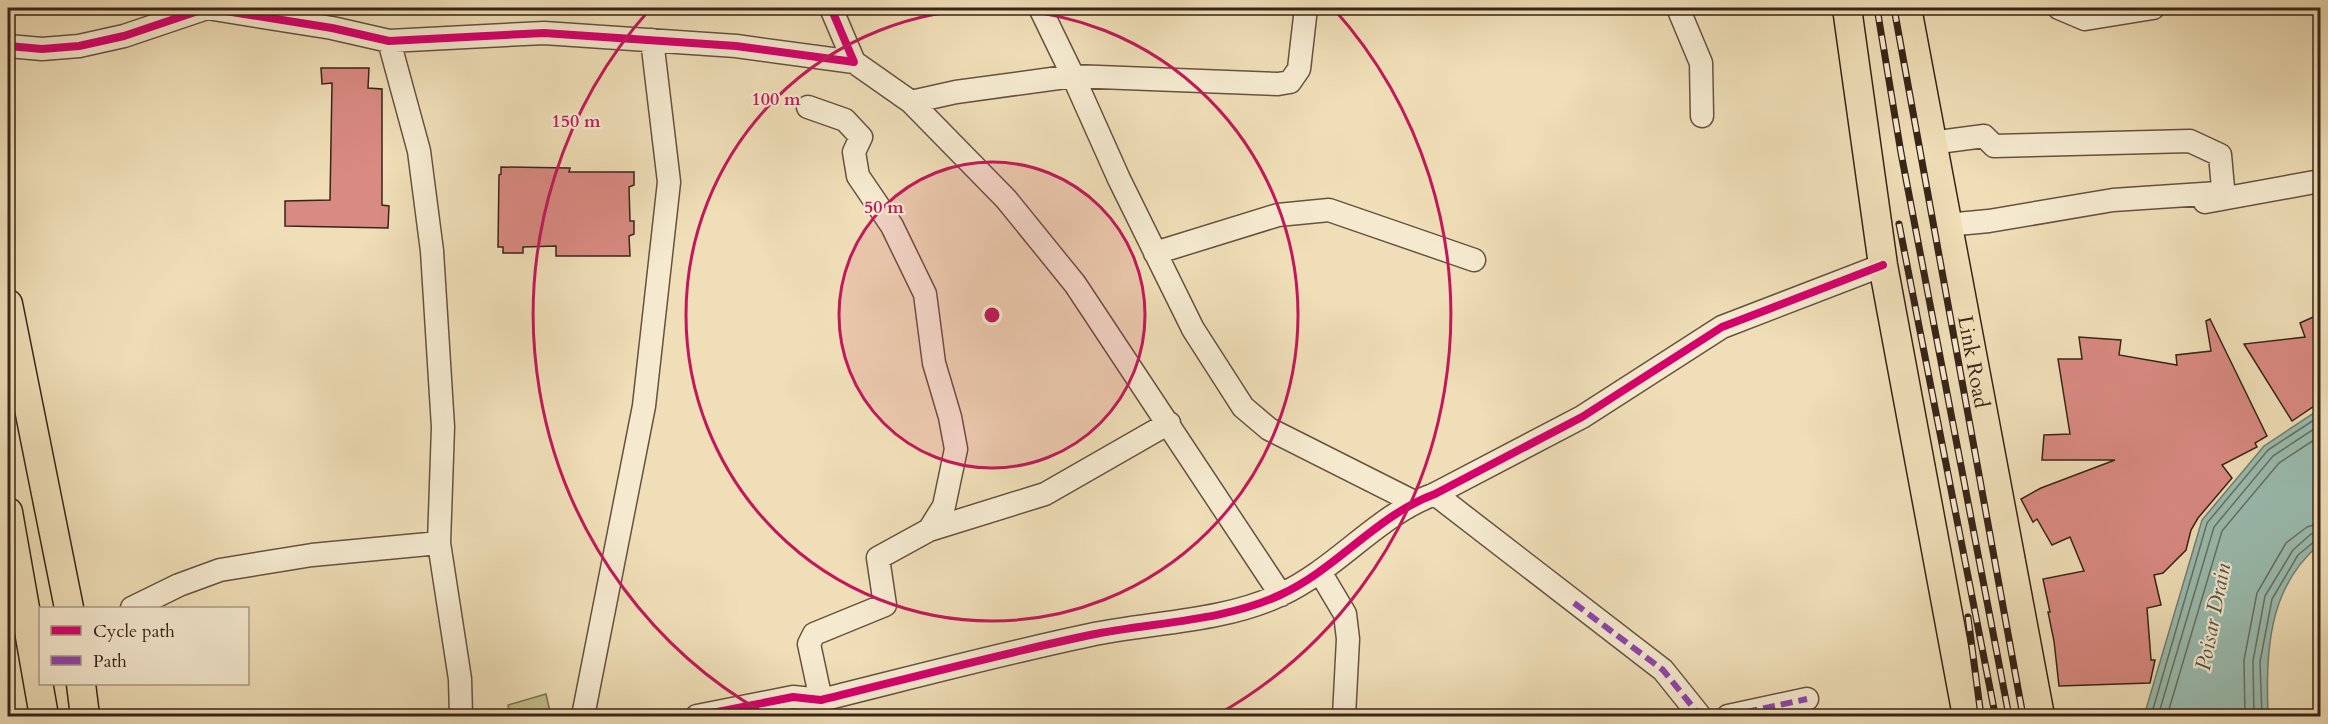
<svg xmlns="http://www.w3.org/2000/svg" width="2328" height="724" font-family="Cardo,serif">
<style>
.green{fill:#c0bf89;stroke:#7c7251;stroke-width:1.5}
.water{fill:#9abcaf;stroke:#737f73;stroke-width:1.5}
.lines{fill:none;stroke-linecap:round;stroke-linejoin:round}
.shore{stroke:#697064;stroke-width:1.5}
.building{fill:#d98a82;stroke:#382419;stroke-width:1.5}
.minor-casing{stroke:#665240;stroke-width:25}
.major-casing{stroke:#382419;stroke-width:31}
.minor{stroke:#f5ead0;stroke-width:22}
.major{stroke:#efdeb7;stroke-width:28}
.rail-casing{stroke:#382419;stroke-width:7}
.rail{stroke:#f5ead0;stroke-width:4.5;stroke-dasharray:14;stroke-linecap:butt}
.quiet{stroke:#8e44ad;stroke-width:6;stroke-dasharray:12 6;stroke-linecap:butt}
.cycleway-casing{stroke:#f5ead0;stroke-width:11}
.cycleway{stroke:#d6006c;stroke-width:8}
.ring{fill:none;stroke:#c2185b;stroke-width:3}
.labels{text-anchor:middle;dominant-baseline:central;stroke-width:4.5;stroke-linejoin:round;paint-order:stroke}
.street-label{font-size:21px;fill:#382419;stroke:#f5ead0}
.water-label{font-size:22px;font-style:italic;fill:#555246;stroke:#f5ead0}
.centre{fill:#c2185b;stroke:#f5ead0;stroke-width:3}
.ring-label{font-size:18px;text-anchor:middle;font-weight:bold;fill:#c2185b;stroke:#f5ead0;stroke-width:4.5;stroke-linejoin:round;paint-order:stroke}
</style>
<rect width="100%" height="100%" fill="#efdeb7"/>
<filter id="stains"><feTurbulence type="fractalNoise" baseFrequency=".00333" numOctaves="4"/><feColorMatrix values="0 0 0 0 .2 0 0 0 0 .09 0 0 0 0 .02 0 0 0 .5 -.17"/></filter>
<radialGradient id="worn" r=".72"><stop offset=".6" stop-color="#630" stop-opacity="0"/><stop offset="1" stop-color="#630" stop-opacity=".3"/></radialGradient>
<path class="green" d="M546 694 551 716H510L508 705Z"/>
<path class="water" d="M2320 409V544C2267 588 2266 653 2268 716H2144L2202 520 2264 446Z"/>
<g class="lines">
<path class="shore" d="M2151 716 2207 523 2268 450 2320 416
M2158 716 2214 527 2273 456 2320 425
M2167 716 2222 531 2279 463 2320 436
M2245 716 2244 660 2257 593 2286 543 2307 527 2320 523
M2254 716 2253 661 2265 596 2293 550 2311 534 2320 532
M2262 716 2260 662 2272 599 2298 555 2315 541 2320 540"/>
</g>
<path class="building" d="M321 68H369L368 88 382 89V205L389 206 388 228 285 226V201L330 200 332 83 322 84Z
M501 167 570 168 569 172H634V185L629 187 630 221H634V234L629 236 630 256H556V246L523 247V253H503V247H498L499 175 501 174Z
M2320 314V402L2292 421 2244 344 2305 337 2300 323Z
M2210 319 2267 436 2255 443 2257 447 2222 465 2232 478 2198 518 2191 530 2186 550 2163 573 2154 575 2161 605 2147 608 2151 660H2155L2150 683 2059 686 2054 641 2048 612H2050L2043 579 2084 571 2070 537 2052 545 2037 519 2033 522 2021 499 2041 488 2115 460H2042L2044 435 2070 434 2058 359H2082L2079 337 2121 340 2119 355 2177 365 2176 355 2211 351 2206 321Z"/>
<g class="lines">
<defs>
<path id="minor" d="M1306 8 1299 69 1290 82 1278 84 1073 76 1119 179 1193 329 1243 407 1269 429 1414 502
M1678 8 1701 63 1702 116
M2059 8 2085 19 2153 8
M389 41 419 151 432 251 443 427 439 543 460 679 461 716
M8 46 42 49 79 46 124 36 207 8 332 28 389 41 544 33 736 46 854 62 831 8
M854 62 911 102 956 92 1073 76 1040 8
M911 102 1006 199 1075 284 1281 595
M808 107 845 120 861 137 854 152 858 176 892 226 925 294 934 363 950 417 956 449 944 506 929 530 878 558 885 605 814 634 809 644 821 700 820 716
M1931 143 1984 136 1994 146 2190 141 2220 155 2223 188 2218 193 2113 200 1989 221 1946 225
M2205 202 2320 181
M1155 253 1278 215 1329 210 1474 260
M1435 494 1663 670 1700 716
M929 530 1045 494 1169 423
M1320 572 1345 614 1348 639 1344 716
M132 608 179 585 220 570 312 555 439 543
M583 716 644 406 669 182 652 40
M697 716 793 697 821 700C910 678 1000 654 1090 635 1152 622 1222 622 1280 595 1337 569 1377 515 1435 494L1582 417 1722 327 1883 265
M1728 716 1807 699"/>
<g id="major">
<path d="M1847 8 1883 265 1967 716"/>
<path id="s1" d="M1907 8 2040 716"/>
<path d="M8 304 69 608"/>
<path d="M8 512 44 716"/>
<path d="M81 684 85 716"/>
</g>
</defs>
<use href="#minor" class="minor-casing"/>
<use href="#major" class="major-casing"/>
<use href="#minor" class="minor"/>
<use href="#major" class="major"/>
<defs>
<path id="rail" d="M1877 8 1901 153 2009 716
M1894 8 2023 716
M1899 224 1995 714
M1968 617 1981 716"/>
</defs>
<use href="#rail" class="rail-casing"/>
<use href="#rail" class="rail"/>
<path class="quiet" d="M1574 603 1663 670 1700 716
M1728 716 1807 699"/>
<defs>
<path id="cycleway" d="M8 46 42 49 79 46 124 36 207 8 332 28 389 41 544 33 736 46 854 62 831 8
M697 716 793 697 821 700C910 678 1000 654 1090 635 1152 622 1222 622 1280 595 1337 569 1377 515 1435 494L1582 417 1722 327 1883 265"/>
</defs>
<use href="#cycleway" class="cycleway-casing"/>
<use href="#cycleway" class="cycleway"/>
</g>
<circle cx="992" cy="315" r="153" fill="#c2185b" fill-opacity=".12"/>
<g class="ring">
<circle cx="992" cy="315" r="153"/>
<circle cx="992" cy="315" r="306"/>
<path d="M769 716A459 459 0 0 1 651 8M1333 8A459 459 0 0 1 1215 716"/>
</g>
<g class="labels">
<g class="street-label">
<text stroke="none"><textPath href="#s1" startOffset="360">Link Road</textPath></text>
</g>
<g class="water-label">
<text transform="translate(2213 617) rotate(-79)">Poisar Drain</text>
</g>
</g>
<circle cx="992" cy="315" r="9" class="centre"/>
<g class="ring-label">
<text x="776" y="105">100 m</text>
<text x="576" y="127">150 m</text>
<text x="884" y="213">50 m</text>
</g>
<rect width="2328" height="724" fill="none" stroke="#efdeb7" stroke-width="30"/>
<rect x="9" y="9" width="2310" height="706" fill="none" stroke="#382419" stroke-width="3"/>
<rect x="15" y="15" width="2298" height="694" fill="none" stroke="#382419" stroke-width="1.5"/>
<rect x="39" y="607" width="210" height="78" fill="#f5ead0" stroke="#a99b87" stroke-width="1.5"/>
<rect x="51" y="626" width="30" height="9" fill="#d6006c" stroke="#a99b87" stroke-width="1.5"/>
<text x="93" y="637" font-size="18" fill="#382419">Cycle path</text>
<rect x="51" y="656" width="30" height="9" fill="#8e44ad" stroke="#a99b87" stroke-width="1.5"/>
<text x="93" y="667" font-size="18" fill="#382419">Path</text>
<rect width="100%" height="100%" filter="url(#stains)"/>
<rect width="100%" height="100%" fill="url(#worn)"/>
</svg>
